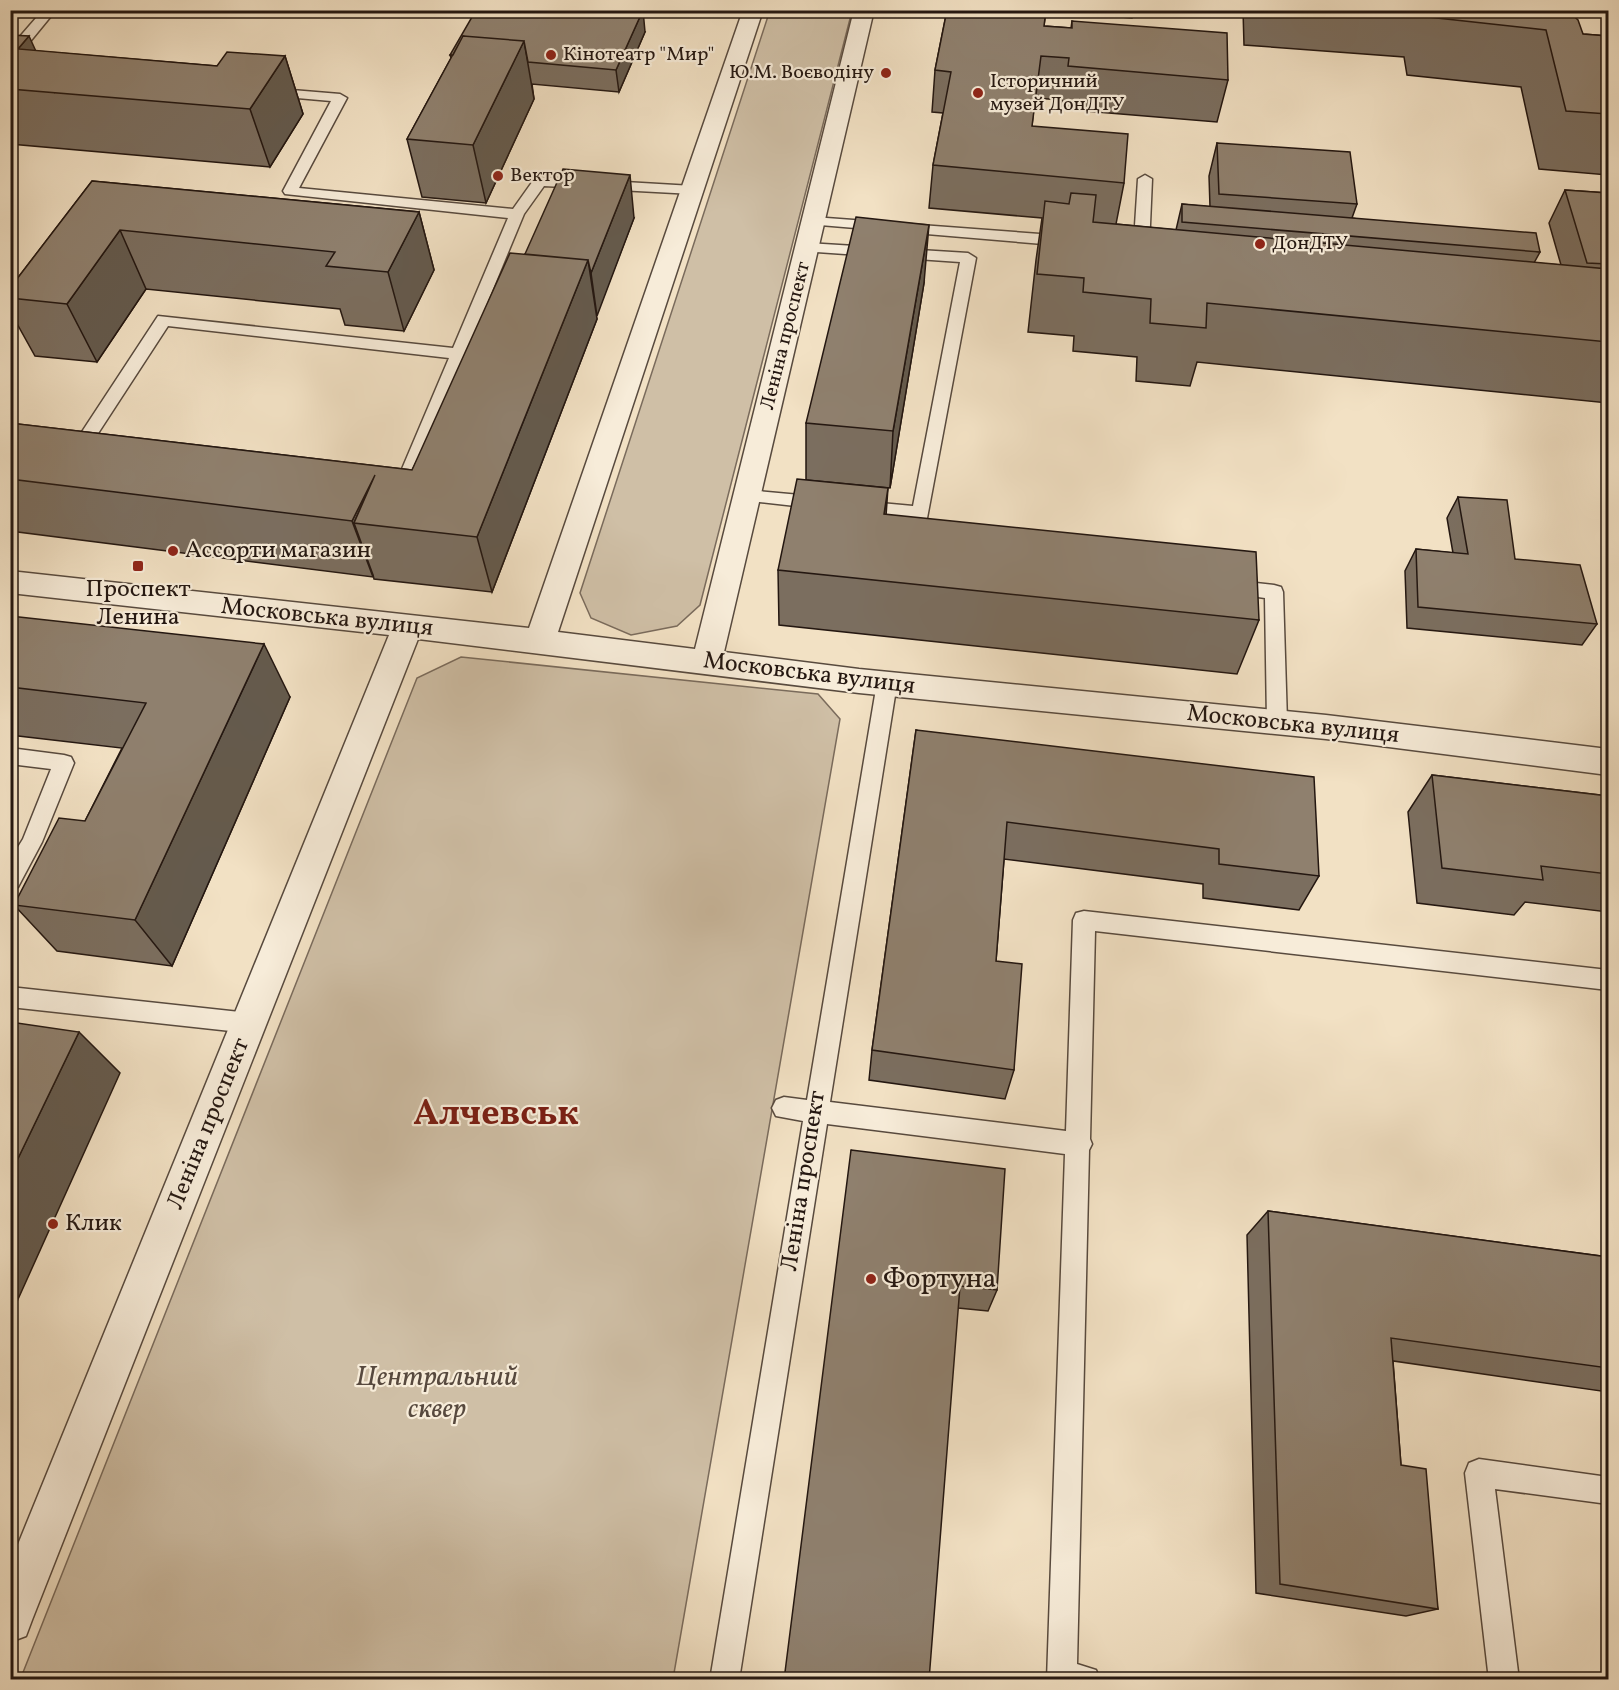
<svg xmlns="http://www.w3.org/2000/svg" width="1619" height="1690" font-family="Vollkorn,serif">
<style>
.green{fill:#cfbfa6;stroke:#7a6b5c;stroke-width:1.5}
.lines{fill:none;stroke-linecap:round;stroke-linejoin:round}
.lane-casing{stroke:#584a3e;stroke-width:3}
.street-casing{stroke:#584a3e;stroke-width:3}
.lane{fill:#f7ecd9;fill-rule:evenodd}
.street{fill:#f7ecd9;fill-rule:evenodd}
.wall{fill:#7b6e5f;stroke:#241711;stroke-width:1.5}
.shaded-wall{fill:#645a4d;stroke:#241711;stroke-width:1.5}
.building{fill:#8f806e;stroke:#241711;stroke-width:1.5}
.poi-dot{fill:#8f2418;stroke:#f7ecd9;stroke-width:2}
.labels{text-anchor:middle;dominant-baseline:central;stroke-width:4.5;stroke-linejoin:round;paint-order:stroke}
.far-poi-label{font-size:20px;fill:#241711;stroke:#f7ecd9;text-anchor:start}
.far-street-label{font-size:20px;fill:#241711;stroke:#f7ecd9}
.poi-label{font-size:24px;fill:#241711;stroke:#f7ecd9;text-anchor:start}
.street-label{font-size:24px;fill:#241711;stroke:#f7ecd9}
.near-poi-label{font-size:28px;fill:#241711;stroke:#f7ecd9;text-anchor:start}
.near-park-label{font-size:28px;font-style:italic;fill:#57493e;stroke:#f7ecd9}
.town-label{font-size:36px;font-weight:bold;fill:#7a1f14;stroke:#f7ecd9}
</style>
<rect width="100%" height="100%" fill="#f2e1c4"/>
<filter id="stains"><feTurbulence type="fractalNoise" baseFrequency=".00333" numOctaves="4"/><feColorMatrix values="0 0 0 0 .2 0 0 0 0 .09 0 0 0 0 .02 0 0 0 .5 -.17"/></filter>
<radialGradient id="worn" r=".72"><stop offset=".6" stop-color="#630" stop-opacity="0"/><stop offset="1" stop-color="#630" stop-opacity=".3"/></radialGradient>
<path class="green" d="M770 10 852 11 700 605 677 626 631 635 591 618 580 593Z
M461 657 818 694 840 719 673 1679 20 1680 417 678Z"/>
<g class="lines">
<defs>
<path id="lane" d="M43 10H56L15 60 10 61V48Z
M268 88 340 94 347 98 299 188 513 209 535 178 540 177 693 186 700 190 693 194 544 186 524 214 408 494 396 495 387 489 390 485 396 483 449 358 168 326 82 458H70L67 454 70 450 158 316 453 348 508 218 285 194 283 191 331 101 263 95 261 92Z
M1145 175 1152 179 1149 247 1141 252 1129 249 1126 246 1134 241 1138 179Z
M813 217 1067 236 1075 241 1067 246 808 224 806 221 808 218Z
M807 243 968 253 976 258 921 550H909L906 545 911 518 859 513 853 511 850 507 853 503 859 501 913 506 960 262 802 251 799 248Z
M747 490 822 497 828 499 831 503 828 507 822 509 741 500 738 496 741 492Z
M1229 580 1274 585 1281 587 1283 592 1287 722 1284 728 1277 730 1270 728 1267 722 1265 598 1222 592 1220 587 1222 582Z
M887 675 894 678 897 683 830 1102 1066 1131 1073 920 1076 913 1084 911 1608 970V990L1095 931 1090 1139 1092 1144 1089 1150 1077 1664 1096 1670 1100 1680H1047L1065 1154 827 1124 739 1680H710L803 1121 776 1116 772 1108 776 1100 784 1097 807 1100 877 683 880 678Z
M10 748 64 755 71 757 74 763 42 842 18 887 10 890V860L23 839 51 769 10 764Z
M10 987 249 1013 257 1016 260 1023 257 1030 249 1033 10 1007Z
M1479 1459 1608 1477V1504L1495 1489 1519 1680H1489L1465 1473 1469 1463Z"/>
<path id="street" d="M743 10H763L558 632 695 649 854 10H874L724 652 859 669 1326 715 1608 749V775L1326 739 859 693 418 639 32 1620 26 1636 10 1642V1564L389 635 10 593V571L529 628Z"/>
</defs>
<use href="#lane" class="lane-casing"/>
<use href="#street" class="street-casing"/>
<use href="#lane" class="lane"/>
<use href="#street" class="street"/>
</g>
<path class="wall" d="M947 10H1134L1132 18 1046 11 1044 26 1071 28 1072 21 1228 80 1217 122 1061 109 1062 100 1035 98 1032 126 1124 183 1116 224 1176 230 1182 204 1210 207 1209 176 1217 143 1357 204 1352 218 1540 252 1534 263 1561 265 1549 223 1565 190 1608 193V403L1197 362 1190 386 1136 381 1137 357 1073 351 1074 336 1028 332 1036 260 1042 218 929 208 933 165 943 113 932 112 935 70Z
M1243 10H1567L1583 34 1608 36V175L1539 169 1521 87 1407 75 1404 57 1244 45Z
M645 32 619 92 532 84 534 99 486 203 422 197 407 139 451 58 450 55Z
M10 35 36 51 217 66 285 56 303 114 270 167 10 144Z
M92 181 419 212 434 270 404 331 345 325 340 309 146 289 97 362 35 356 10 311V288Z
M634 218 596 316 597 319 492 592 374 579 373 575V577L10 531V423L412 470 525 254Z
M924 283 890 488 806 480V423Z
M1458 497 1515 559 1597 624 1582 645 1407 628 1405 571 1416 549 1453 553 1447 518Z
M886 515 1259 620 1237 674 779 625 778 570Z
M10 616 290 697 172 966 57 951 14 905 85 821 122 748 10 735Z
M916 730 1319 876 1299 910 1203 898V884L1004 859 996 961 1014 1070 1005 1099 869 1080 872 1050Z
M1432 775 1608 796V912L1525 902 1514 915 1417 903 1408 812Z
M851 1150 997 1290 988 1311 958 1308Z
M1268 1211 1608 1257V1392L1393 1361 1401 1465 1438 1609 1406 1616 1256 1593 1247 1235Z"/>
<path class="shaded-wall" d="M643 10 645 32 619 92 616 70Z
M29 36 55 93 18 49Z
M524 41 534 99 486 203 473 145Z
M285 56 303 114 270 167 250 109Z
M630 175 634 218 597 316 591 273Z
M419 212 434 270 404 331 388 272Z
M929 225 924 283 890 488 893 431Z
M120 230 146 289 97 362 67 304Z
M588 260 597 319 492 592 477 537Z
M375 475 354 523 373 575V577L352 521Z
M888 488 884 544V514Z
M264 644 290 697 172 966 135 920Z
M79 1032 120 1073 10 1317V1175Z"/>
<path class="building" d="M476 10H643L616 70 528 62 524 41 463 36 453 55H450Z
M947 10H1046L1044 26 1072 28V21L1227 33 1228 80 1068 66 1069 58 1041 56 1032 126 1128 134 1124 183 933 165 951 72 935 70Z
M1426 10H1567L1578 20 1583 34 1608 36V114L1566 111 1546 30 1428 17Z
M10 35 29 36 18 49 217 66 227 52 285 56 250 109 10 89Z
M463 36 524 41 473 145 407 139Z
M1217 143 1350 152 1357 204 1219 194Z
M563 169 630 175 591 273 588 260 525 254Z
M92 181 419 212 388 272 326 266 335 252 120 230 67 304 10 298V288Z
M1565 190 1608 193V264L1587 263Z
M1071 193 1096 195 1093 222 1608 269V342L1207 303 1206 328 1150 323 1151 299 1083 292 1084 278 1037 274 1045 201 1069 204Z
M1182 204 1536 233 1540 252 1182 222Z
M856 217 929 225 893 431 806 423Z
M510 253 588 260 477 537 354 523 375 475 352 521 10 479V423L412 470Z
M797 479 888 488 884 514 1256 552 1259 620 778 570Z
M1458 497 1507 500 1515 559 1580 565 1597 624 1418 607 1416 549 1468 554Z
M10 616 264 644 135 920 14 905 59 818 85 821 146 703 10 687Z
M916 730 1314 777 1319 876 1219 864V849L1007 822 996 961 1022 964 1014 1070 872 1050Z
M1432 775 1608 796V874L1541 866 1543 880 1442 868Z
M10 1022 79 1032 10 1175Z
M851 1150 1005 1169 997 1290 960 1286 929 1680H784Z
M1268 1211 1608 1257V1368L1391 1338 1401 1465 1426 1469 1438 1609 1280 1584Z"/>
<g class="poi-dot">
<circle cx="551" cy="55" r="6"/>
<circle cx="886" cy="73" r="6"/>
<circle cx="978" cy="93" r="6"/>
<circle cx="498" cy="176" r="6"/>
<circle cx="1260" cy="244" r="6"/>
<circle cx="173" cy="551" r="6"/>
<rect x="132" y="560" width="12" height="12" rx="3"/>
<circle cx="53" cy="1224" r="6"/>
<circle cx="871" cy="1279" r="6"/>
</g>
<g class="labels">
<g class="far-poi-label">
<text x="563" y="55">Кінотеатр "Мир"</text>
<text x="874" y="73" text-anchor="end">Ю.М. Воєводіну</text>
<text x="990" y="82">Історичний<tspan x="990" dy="23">музей ДонДТУ</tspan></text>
<text x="510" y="176">Вектор</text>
<text x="1272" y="244">ДонДТУ</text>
</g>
<g class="far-street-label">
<text transform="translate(786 336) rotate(-76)">Леніна проспект</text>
</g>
<g class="poi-label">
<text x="185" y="551">Ассорти магазин</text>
<text x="138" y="590" text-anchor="middle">Проспект<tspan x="138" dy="28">Ленина</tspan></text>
<text x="65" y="1224">Клик</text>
</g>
<g class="street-label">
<text transform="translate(327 618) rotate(6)">Московська вулиця</text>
<text transform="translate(809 674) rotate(7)">Московська вулиця</text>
<text transform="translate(1293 725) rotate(6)">Московська вулиця</text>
<text transform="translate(209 1124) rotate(-68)">Леніна проспект</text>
<text transform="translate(804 1181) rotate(-81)">Леніна проспект</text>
</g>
<g class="near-poi-label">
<text x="883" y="1279">Фортуна</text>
</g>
<g class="near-park-label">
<text x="437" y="1377">Центральний<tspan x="437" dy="32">сквер</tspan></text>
</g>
<g class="town-label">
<text x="496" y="1115">Алчевськ</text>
</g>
</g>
<rect width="1619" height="1690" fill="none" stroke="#f2e1c4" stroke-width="36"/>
<rect x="12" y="12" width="1595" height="1666" fill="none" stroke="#241711" stroke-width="3"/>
<rect x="18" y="18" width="1583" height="1654" fill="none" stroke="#241711" stroke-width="1.5"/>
<rect width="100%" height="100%" filter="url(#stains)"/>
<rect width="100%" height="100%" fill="url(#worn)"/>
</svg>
